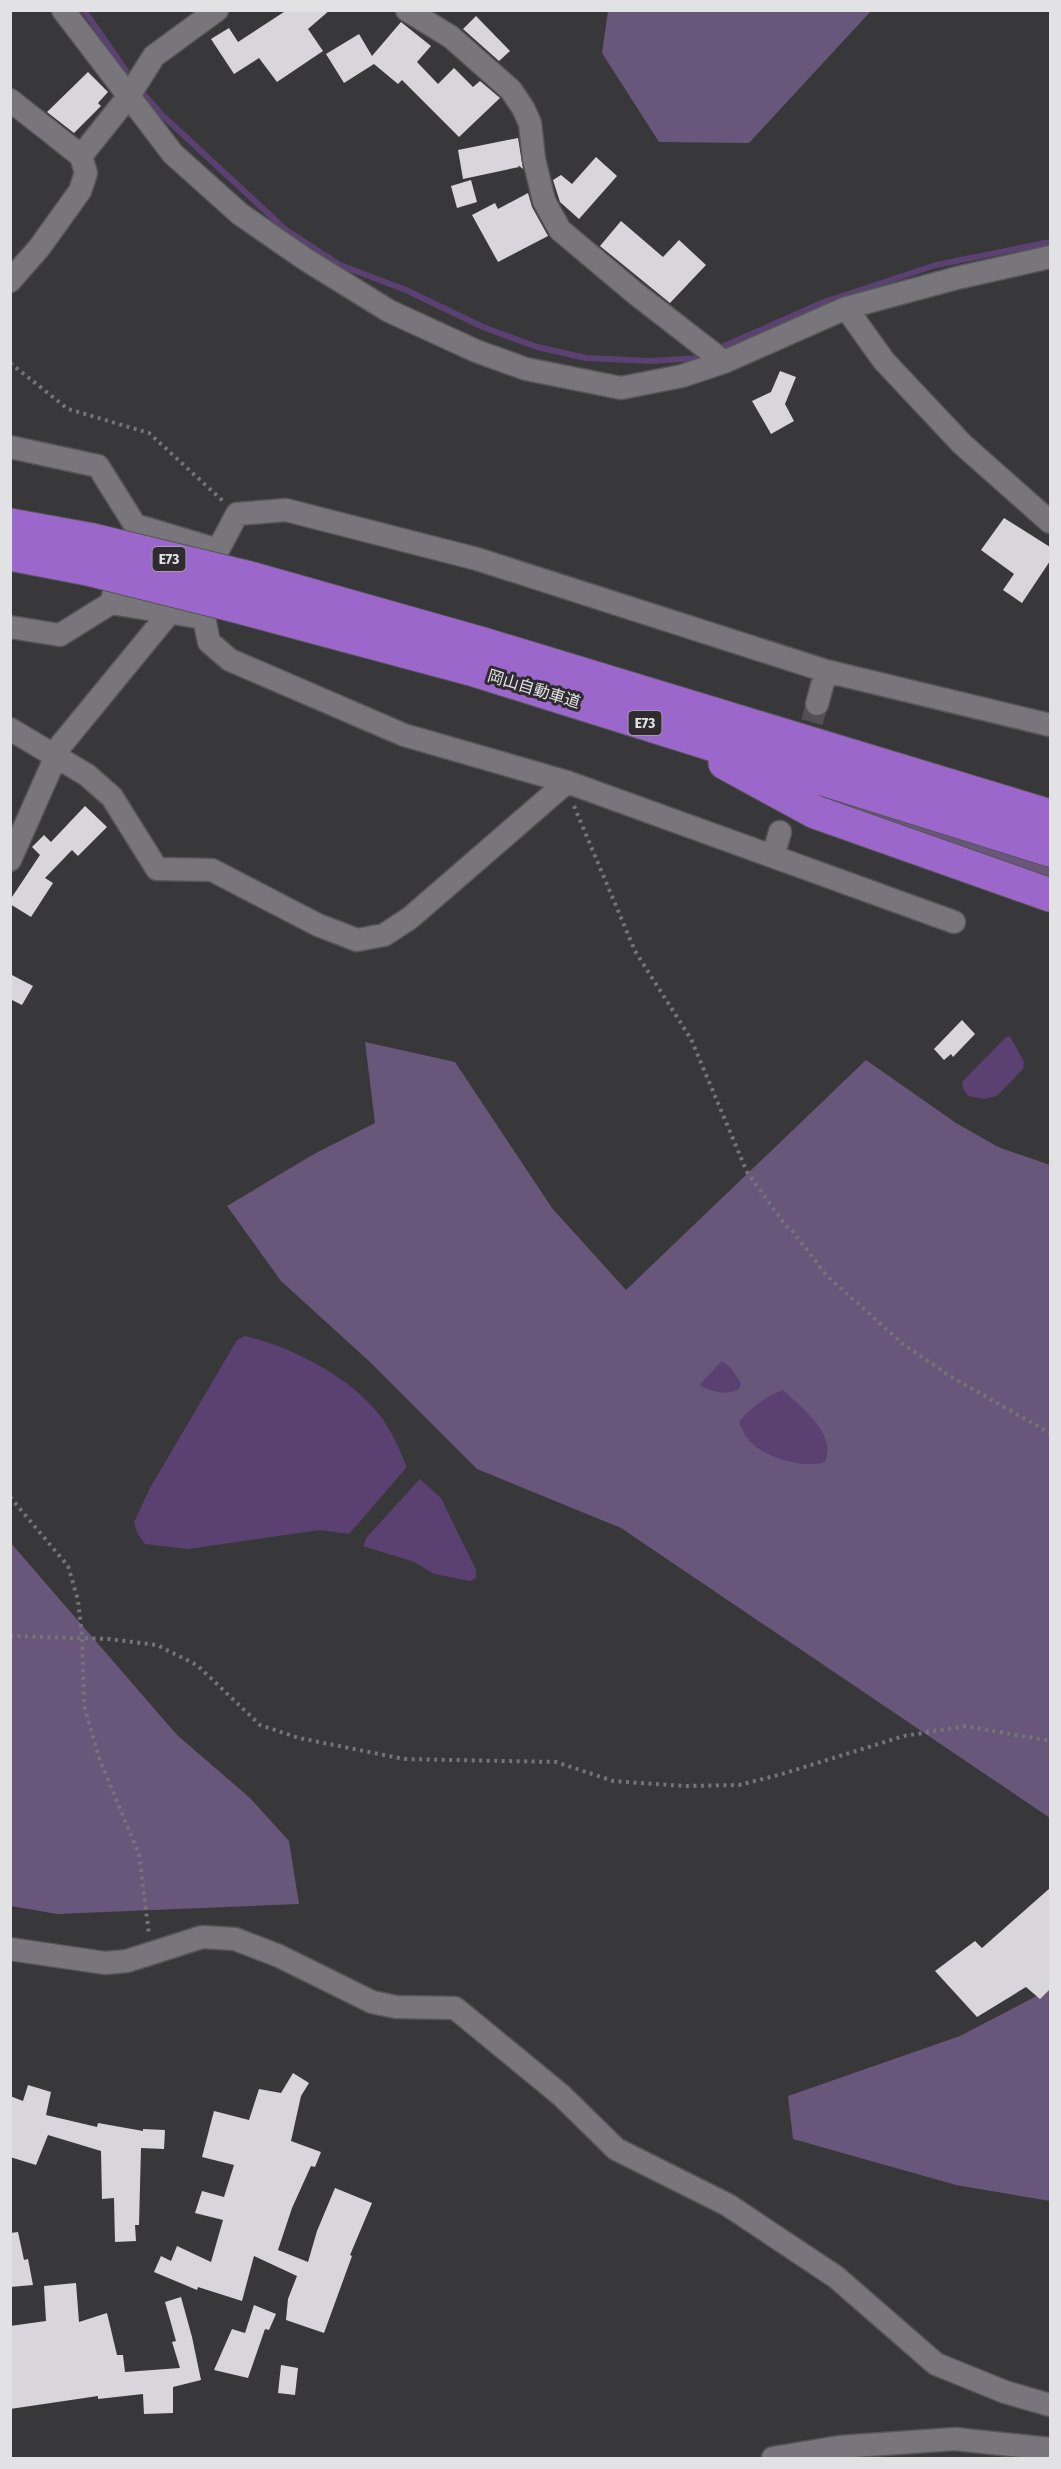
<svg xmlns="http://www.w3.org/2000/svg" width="1061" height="2469" font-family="'Fira Sans Condensed','Noto Sans JP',sans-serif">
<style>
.green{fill:#68577a}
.water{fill:#5a4172}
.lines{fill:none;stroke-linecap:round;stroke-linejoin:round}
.stream{stroke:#5a4172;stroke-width:6}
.building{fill:#d8d6da}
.minor-tunnel{stroke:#525053;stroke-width:22;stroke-dasharray:22 11;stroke-linecap:butt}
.minor-casing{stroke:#565557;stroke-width:25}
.motorway-casing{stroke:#565557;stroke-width:35}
.path{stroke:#757476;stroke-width:4;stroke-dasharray:3 4.5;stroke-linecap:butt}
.minor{stroke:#78767a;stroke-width:22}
.motorway{stroke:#9b67ca;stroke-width:33}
.motorway-bridge-casing{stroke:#565557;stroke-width:35;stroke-linecap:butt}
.motorway-bridge{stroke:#9b67ca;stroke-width:33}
.labels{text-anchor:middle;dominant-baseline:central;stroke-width:6;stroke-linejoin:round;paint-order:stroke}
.shield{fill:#2e2c30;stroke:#acabad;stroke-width:1.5}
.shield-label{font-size:15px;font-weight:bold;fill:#e2e1e3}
.street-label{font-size:16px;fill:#e2e1e3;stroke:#2e2c30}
</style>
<rect width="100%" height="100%" fill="#38373a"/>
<path class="green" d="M608 11V10L871 11 749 143 659 142 602 53Z
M777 780 1050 865V884Z
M365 1042 455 1062 552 1208 626 1290 866 1060 956 1123 998 1147 1050 1165V1818L621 1528 477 1469 370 1362 281 1281 227 1206 314 1154 375 1123Z
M10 1542 177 1735 250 1798 289 1841 299 1904 57 1914 11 1906Z
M1050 1989V2201L956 2185 793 2139 788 2096 960 2036Z"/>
<path class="water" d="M1010 1036 1024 1062 1023 1069 997 1096 983 1099 968 1096 963 1089 962 1082 1005 1038Z
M245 1336C292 1347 348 1376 379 1414 391 1429 399 1449 407 1467L349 1534 320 1530 188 1549 145 1544 137 1533 134 1522 150 1488 237 1340Z
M722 1361 731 1368 741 1383 739 1389C727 1396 715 1392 702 1387L700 1384Z
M783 1390C802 1408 837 1434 825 1462 806 1469 766 1458 752 1443 746 1438 742 1430 739 1422 749 1409 767 1395 783 1390Z
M420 1479 441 1498 476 1570V1578L470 1581 434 1574 414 1562 363 1546 367 1537Z"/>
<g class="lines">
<path class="stream" d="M84 10 133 81
M139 89 161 114 286 230 340 265 406 290 483 327 537 347 586 358 651 361 698 358 706 354
M715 350 824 302 936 265 1050 242"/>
</g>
<path class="building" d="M287 10H330L308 29 323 51 277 82 259 58 234 74 211 39 229 28 238 42Z
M476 16 510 51 499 61 463 29Z
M401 22 431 46 417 62 438 84 454 68 473 87 480 81 500 98 459 137 402 80 398 84 374 64 344 83 326 54 359 34 372 56Z
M88 72 108 92 98 103 101 106 74 133 47 112Z
M518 138 523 169 518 165 519 167 463 179 458 150Z
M596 157 617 176 579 219 560 202 553 180 561 175 572 184Z
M471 180 477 202 457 208 451 186Z
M528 193 532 207 548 236 498 262 472 215 495 203 498 209Z
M621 221 663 257 679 240 706 265 670 303 600 246Z
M780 371 796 377 785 404 794 421 771 434 752 401 771 392Z
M1004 518 1050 547V561L1022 603 1003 590 1014 574 981 550Z
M85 806 107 827 78 856 72 850 45 878 53 883 31 917 10 904V900L40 855 32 847 44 835 51 842Z
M10 974 33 986 22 1005 10 999Z
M962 1020 975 1034 953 1057 951 1054 944 1060 934 1049Z
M1050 1888V1989L1040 1999 1026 1987 977 2017 935 1971 975 1941 982 1948Z
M293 2073 309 2083 301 2096 291 2141 321 2152 315 2167 311 2166 292 2208 278 2250 308 2262 317 2231 335 2188 372 2203 350 2255 352 2256 324 2333 286 2320 288 2299 297 2276 254 2256 242 2301 198 2287 197 2290 154 2272 161 2256 171 2261 177 2246 211 2262 223 2220 195 2213 202 2191 224 2197 234 2165 202 2157 214 2111 249 2120 259 2089 281 2093Z
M28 2085 51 2092 46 2115 97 2127 98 2123 143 2131V2129L165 2130 164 2149 141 2148 139 2225H135L136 2241 115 2242 114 2198 102 2199 101 2151 48 2135 36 2165 10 2157V2096L23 2101Z
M18 2232 24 2260 28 2259 33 2285 10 2287V2233Z
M76 2283 79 2322 107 2313 117 2355H123L125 2372 180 2368 172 2342 176 2341 165 2302 181 2297 192 2337 201 2380 173 2387V2413L144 2414 143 2394 98 2399V2396L10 2409V2326L46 2321 44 2286Z
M254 2305 276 2314 269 2330 265 2329 248 2378 214 2370 232 2329 245 2333Z
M281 2365 298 2368 295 2395 278 2393Z"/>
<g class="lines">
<path class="minor-tunnel" d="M803 754 817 704"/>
<defs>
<path id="minor" d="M63 10 173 154 240 214 305 259 389 311 476 351 526 369 621 388 682 376 724 362 846 308 957 278 1050 257
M407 10 451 37 511 90 523 108 530 123 534 159 544 201 560 230 635 293 724 362
M10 100 81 156 86 173 80 191 39 248 10 281
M81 156 128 97 154 56 217 10
M846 308 884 361 962 444 1050 522
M10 447 98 466 135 525 218 550
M111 603 204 618
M10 627 60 635 111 603 123 564
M817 704 826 671
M10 729 87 775 112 797 157 869 212 870 318 925 357 940 384 935 410 918 567 782
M773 856 780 832
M10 860 61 745 170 612
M954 922 567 782 404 735 230 660 209 642 204 618 218 550 237 514 286 510 477 559 826 671 1050 725
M10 1949 105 1963 127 1961 202 1937 235 1939 279 1956 372 2002 396 2007 455 2008 561 2095 616 2149 728 2205 836 2277 936 2364 1005 2392 1050 2405
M773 2458 839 2447 955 2439 1050 2449"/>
<path id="motorway" d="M10 525 93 540
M10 554 88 569
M246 577 483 644 1050 816
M236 606 471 669 1050 850
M725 763 815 812 1050 895"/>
</defs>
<use href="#minor" class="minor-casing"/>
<use href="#motorway" class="motorway-casing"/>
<path class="path" d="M10 363 68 409 149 433 224 502
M574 806 635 951 691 1039 747 1172 786 1226 791 1229 827 1276 903 1344 953 1378 1050 1433
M10 1497 68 1566 78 1600 82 1636 84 1705 99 1758 139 1854 149 1934
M10 1636 109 1639 157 1645 197 1665 260 1725 299 1738 404 1759 556 1762 613 1781 684 1786 739 1785 782 1774 904 1736 966 1726 1050 1741"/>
<use href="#minor" class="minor"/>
<use href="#motorway" class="motorway"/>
<defs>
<path id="motorway-bridge" d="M93 540 246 577
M88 569 236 606"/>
</defs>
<use href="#motorway-bridge" class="motorway-bridge-casing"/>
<use href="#motorway-bridge" class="motorway-bridge"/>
</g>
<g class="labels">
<g class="shield">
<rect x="152.5" y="547" width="33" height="24" rx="4.5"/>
<rect x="628.5" y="711" width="33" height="24" rx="4.5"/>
</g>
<g class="shield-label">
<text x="169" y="559">E73</text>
<text x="645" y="723">E73</text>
</g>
<g class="street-label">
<text transform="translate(534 689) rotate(17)">岡山自動車道</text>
</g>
</g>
<rect width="1061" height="2469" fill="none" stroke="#e2e1e3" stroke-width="24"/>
</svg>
